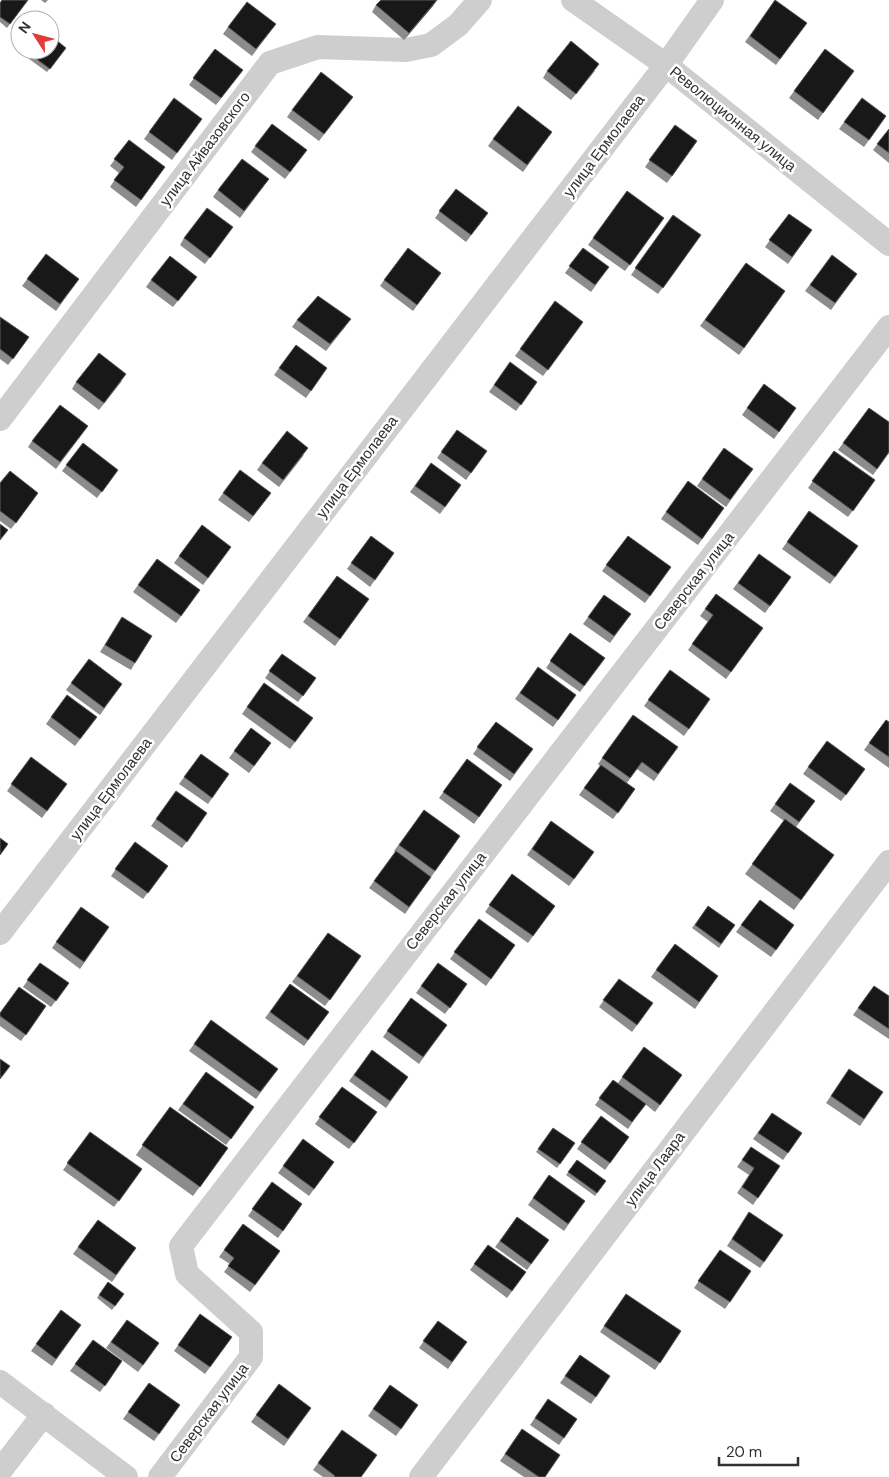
<svg xmlns="http://www.w3.org/2000/svg" width="889" height="1477" font-family="'DM Sans',sans-serif">
<style>
.lines{fill:none;stroke-linecap:round;stroke-linejoin:round}
.minor{stroke:#cecece;stroke-width:24}
.wall{fill:#8c8c8c}
.shaded-wall{fill:#5d5d5d}
.building{fill:#181818;stroke:#5d5d5d}
.labels{text-anchor:middle;dominant-baseline:central;stroke-width:5;stroke-linejoin:round;paint-order:stroke}
.street-label{font-size:15px;fill:#313131;stroke:#fff}
</style>
<rect width="100%" height="100%" fill="#fff"/>
<g class="lines">
<path class="minor" d="M573 0 666 65 889 244
M0 419 270 63 318 47 406 50 431 45 458 25 480 0
M0 933 666 65 712 0
M0 1382 126 1477
M0 1471 44 1414
M160 1477 251 1357V1332L187 1274 181 1246 889 327
M421 1477 889 862"/>
</g>
<path class="wall" d="M28 0 7 28 0 22V3Z
M41 0H48L45 3Z
M775 0 807 23 776 65 745 42Z
M376 5 433 6 404 40 372 12Z
M276 24 252 56 223 34 228 27Z
M66 48 47 72 25 56 30 50Z
M215 49 243 70 216 105 189 85Z
M825 49 854 71 818 120 789 98Z
M547 71H595L571 100 543 78Z
M353 97 319 141 287 117 292 110Z
M174 98 202 119 172 160 144 139Z
M862 98 886 116 864 147 839 129Z
M272 124 307 150 285 179 251 152Z
M675 125 697 141 667 183 645 167Z
M889 129V163L873 150Z
M552 132 523 172 488 146 493 139Z
M129 140 165 167 136 207 110 187 119 173 110 166Z
M264 186 240 218 213 197 218 190Z
M456 189 483 220 466 242 435 218Z
M627 191 664 218 625 271 588 245Z
M789 214 812 230 788 264 765 247Z
M673 215 701 235 658 294 631 275Z
M233 227 205 264 180 245 184 238Z
M583 248 609 267 591 292 565 273Z
M46 254 79 279 56 311 22 286Z
M832 255 857 274 831 310 805 291Z
M746 263 785 291 739 355 700 326Z
M441 273 413 311 380 286 384 280Z
M151 280 192 283 173 307 146 287Z
M555 301 583 322 543 376 515 356Z
M0 317 29 337 8 365 0 359Z
M297 320 346 326 326 351 292 327Z
M296 345 327 368 306 398 274 375Z
M510 362 537 382 516 411 489 392Z
M122 381 99 410 72 389 76 382Z
M764 384 796 408 774 439 742 415Z
M869 408 889 453 873 475 838 450Z
M457 430 487 451 466 480 437 458Z
M83 433 56 469 28 447 32 441Z
M83 443 118 470 97 498 62 471Z
M724 448 753 469 726 507 697 486Z
M834 451 875 480 848 517 808 488Z
M304 455 279 487 257 470 262 463Z
M431 463 461 485 440 514 410 492Z
M240 470 271 493 249 522 218 500Z
M688 481 724 508 698 545 661 519Z
M0 483 34 499 11 529 0 521Z
M809 511 858 546 830 584 782 549Z
M202 525 231 547 203 585 174 563Z
M371 536 394 553 370 587 347 569Z
M628 536 671 567 645 603 602 571Z
M759 554 791 577 765 613 733 589Z
M157 559 200 590 176 623 133 592Z
M337 576 369 599 335 646 303 622Z
M716 594 763 628 726 679 688 650 708 622 700 616Z
M604 595 631 614 610 643 583 624Z
M122 617 135 663 131 670 100 652Z
M570 633 605 658 580 692 546 668Z
M282 654 316 678 298 702 265 678Z
M89 659 122 684 100 715 66 690Z
M538 667 576 695 553 727 515 699Z
M670 670 710 699 684 736 644 706Z
M264 683 313 718 290 749 242 714Z
M67 695 97 717 75 746 46 724Z
M633 715 678 747 654 781 637 769 627 783 635 789 613 819 579 795 600 766 598 764Z
M886 720 889 722V768L864 750Z
M496 722 533 749 510 781 473 754Z
M251 728 271 743 249 773 229 758Z
M827 741 865 769 841 801 803 774Z
M201 754 229 774 208 804 179 784Z
M31 757 67 784 42 818 7 791Z
M467 759 502 785 474 824 439 798Z
M790 783 815 801 796 827 834 855 794 910 745 874 784 821 770 811Z
M176 791 207 813 182 848 151 826Z
M424 810 460 836 405 914 369 888 395 852 394 851Z
M551 821 594 852 569 886 527 855Z
M135 842 168 866 143 899 111 876Z
M512 874 555 906 528 943 485 912Z
M760 900 794 925 771 957 736 932Z
M708 906 735 925 719 948 692 928Z
M81 907 109 927 80 969 52 948Z
M479 919 515 945 486 986 450 959Z
M328 933 361 956 325 1006 292 982Z
M675 944 718 976 695 1009 651 977Z
M40 963 69 983 51 1007 23 987Z
M438 963 467 984 445 1014 416 993Z
M619 979 653 1003 632 1032 599 1007Z
M290 984 329 1012 304 1046 265 1018Z
M874 986 889 996V1039L853 1015Z
M411 998 447 1025 419 1064 383 1037Z
M46 1006 21 1041 0 1026V1013Z
M211 1020 278 1069 256 1099 189 1051Z
M644 1047 682 1075 655 1112 645 1104 628 1129 595 1105 613 1080 618 1083Z
M372 1050 408 1077 386 1108 349 1081Z
M849 1069 883 1092 860 1126 826 1103Z
M206 1072 254 1107 226 1145 178 1110Z
M342 1087 377 1112 349 1149 315 1124Z
M170 1107 228 1148 193 1196 136 1155Z
M772 1113 802 1133 783 1160 753 1139Z
M601 1116 629 1137 605 1170 577 1149Z
M553 1128 575 1143 557 1168 536 1152Z
M90 1132 142 1169 114 1207 63 1170Z
M303 1139 334 1162 309 1196 278 1173Z
M751 1147 780 1166 753 1205 737 1193 749 1175 737 1167Z
M577 1160 606 1181 595 1196 566 1175Z
M549 1175 585 1201 564 1231 528 1205Z
M272 1182 302 1204 278 1238 248 1216Z
M749 1212 783 1235 760 1268 727 1246Z
M517 1217 549 1240 527 1270 495 1247Z
M98 1220 136 1248 112 1282 73 1254Z
M243 1224 280 1251 250 1292 224 1272 230 1264 219 1257Z
M488 1245 526 1272 507 1298 470 1270Z
M720 1250 751 1271 725 1309 694 1288Z
M108 1282 124 1294 112 1310 97 1298Z
M626 1294 681 1331 655 1370 600 1332Z
M61 1310 81 1325 52 1366 31 1351Z
M200 1314 232 1337 205 1374 174 1351Z
M127 1320 159 1343 138 1372 106 1348Z
M438 1321 467 1342 448 1369 419 1348Z
M93 1340 122 1361 100 1392 70 1371Z
M580 1355 610 1376 591 1404 560 1383Z
M149 1383 180 1405 154 1441 123 1419Z
M279 1384 311 1408 284 1446 251 1422Z
M390 1385 418 1405 396 1436 368 1416Z
M548 1399 577 1419 559 1445 530 1425Z
M522 1429 545 1477H524L500 1461Z
M342 1430 361 1477H323L313 1470Z"/>
<path class="shaded-wall" d="M437 0 433 6 404 40 409 33Z"/>
<path class="building" d="M2 0H28L10 24 0 17V3Z
M381 0H437L409 33 376 5Z
M775 0 807 23 780 59 750 36Z
M247 2 276 24 256 49 228 27Z
M50 35 66 48 50 69 28 53 30 50H50Z
M571 41 599 64 576 94 547 71Z
M215 49 243 70 221 98 193 78Z
M825 49 854 71 823 113 794 91Z
M321 72 353 97 324 134 292 110Z
M174 98 202 119 177 153 149 132Z
M862 98 886 116 869 140 844 122Z
M518 106 552 132 527 165 493 139Z
M272 124 307 150 290 172 255 146Z
M675 125 697 141 672 176 649 160Z
M889 129V153L877 144Z
M129 140 165 167 141 200 114 180 124 167 114 159Z
M242 159 269 179 244 211 218 190Z
M456 189 488 213 471 235 439 211Z
M627 191 664 218 630 265 593 238Z
M207 208 233 227 210 258 184 238Z
M789 214 812 230 792 257 769 240Z
M673 215 701 235 663 288 635 268Z
M408 248 441 273 417 305 384 280Z
M583 248 609 267 595 285 569 266Z
M46 254 79 279 60 304 27 279Z
M832 255 857 274 835 303 810 285Z
M170 256 197 277 178 301 151 280Z
M746 263 785 291 744 348 705 320Z
M318 296 351 319 330 344 297 320Z
M555 301 583 322 548 370 520 349Z
M0 317 29 337 13 359 0 349Z
M296 345 327 368 311 391 279 368Z
M99 353 126 374 104 403 76 382Z
M510 362 537 382 521 405 494 385Z
M764 384 796 408 779 432 747 408Z
M60 405 88 426 60 462 32 441Z
M869 408 889 422V452L877 469 843 443Z
M457 430 487 451 471 473 441 452Z
M287 431 308 448 283 480 262 463Z
M83 443 118 470 102 492 66 465Z
M724 448 753 469 730 500 702 479Z
M834 451 875 480 853 511 812 481Z
M431 463 461 485 445 507 415 486Z
M240 470 271 493 253 516 223 493Z
M10 471 38 493 16 523 0 511V483Z
M688 481 724 508 702 539 666 512Z
M809 511 858 546 835 577 787 542Z
M0 524 8 530 0 540Z
M202 525 231 547 208 578 179 556Z
M371 536 394 553 375 580 351 563Z
M628 536 671 567 650 596 606 565Z
M759 554 791 577 770 606 738 583Z
M157 559 200 590 181 616 138 585Z
M337 576 369 599 340 639 308 616Z
M716 594 763 628 731 672 692 644 713 615 705 609Z
M604 595 631 614 614 636 588 617Z
M122 617 152 636 135 663 105 645Z
M570 633 605 658 584 686 550 661Z
M282 654 316 678 303 696 269 671Z
M89 659 122 684 104 708 71 683Z
M538 667 576 695 558 720 520 693Z
M670 670 710 699 689 729 648 700Z
M264 683 313 718 295 742 247 707Z
M67 695 97 717 80 739 51 717Z
M633 715 678 747 658 774 642 762 630 778 602 758Z
M886 720 889 722V757L869 743Z
M496 722 533 749 514 774 477 747Z
M251 728 271 743 254 766 234 751Z
M827 741 865 769 846 795 808 767Z
M201 754 229 774 212 798 184 777Z
M31 757 67 784 47 811 11 784Z
M467 759 502 785 479 817 443 792Z
M601 765 635 789 618 813 584 788Z
M790 783 815 801 799 822 775 804Z
M176 791 207 813 187 842 156 819Z
M424 810 460 836 435 871 399 845Z
M785 819 834 855 801 900 752 864Z
M551 821 594 852 574 879 532 849Z
M0 838 8 844 0 855Z
M135 842 168 866 148 893 115 869Z
M396 851 431 877 409 907 374 881Z
M512 874 555 906 533 936 489 905Z
M760 900 794 925 776 950 741 925Z
M708 906 735 925 721 944 695 925Z
M81 907 109 927 84 962 56 942Z
M479 919 515 945 491 979 454 952Z
M328 933 361 956 330 1000 297 976Z
M675 944 718 976 699 1002 656 970Z
M40 963 69 983 56 1001 27 980Z
M438 963 467 984 450 1008 421 986Z
M619 979 653 1003 637 1025 603 1000Z
M290 984 329 1012 308 1040 270 1012Z
M874 986 889 996V1029L858 1008Z
M19 987 46 1006 26 1035 0 1016V1013Z
M411 998 447 1025 423 1057 387 1031Z
M211 1020 278 1069 260 1092 194 1044Z
M644 1047 682 1075 660 1105 622 1077Z
M372 1050 408 1077 390 1101 354 1075Z
M0 1059 10 1066 0 1079Z
M849 1069 883 1092 864 1119 831 1096Z
M206 1072 254 1107 231 1139 183 1104Z
M613 1080 646 1104 632 1122 599 1098Z
M342 1087 377 1112 354 1143 319 1117Z
M170 1107 228 1148 200 1187 142 1145Z
M772 1113 802 1133 788 1153 758 1133Z
M601 1116 629 1137 610 1163 581 1142Z
M553 1128 575 1143 560 1164 538 1149Z
M90 1132 142 1169 119 1201 67 1163Z
M303 1139 334 1162 314 1189 283 1166Z
M751 1147 780 1166 758 1198 742 1187 754 1168 742 1160Z
M577 1160 606 1181 597 1193 568 1172Z
M549 1175 585 1201 568 1224 533 1198Z
M272 1182 302 1204 283 1231 252 1209Z
M749 1212 783 1235 764 1262 732 1239Z
M517 1217 549 1240 531 1264 500 1241Z
M98 1220 136 1248 116 1275 78 1247Z
M243 1224 280 1251 255 1285 228 1266 234 1258 224 1250Z
M488 1245 526 1272 512 1291 474 1264Z
M720 1250 751 1271 730 1302 698 1281Z
M108 1282 124 1294 115 1306 99 1295Z
M626 1294 681 1331 660 1363 604 1326Z
M61 1310 81 1325 56 1359 36 1344Z
M200 1314 232 1337 210 1367 178 1345Z
M127 1320 159 1343 143 1365 111 1342Z
M438 1321 467 1342 452 1362 423 1341Z
M93 1340 122 1361 105 1386 75 1364Z
M580 1355 610 1376 596 1397 565 1376Z
M149 1383 180 1405 159 1434 128 1412Z
M279 1384 311 1408 288 1439 256 1415Z
M390 1385 418 1405 401 1429 373 1409Z
M548 1399 577 1419 564 1438 535 1418Z
M522 1429 560 1455 545 1477H539L505 1454Z
M342 1430 377 1455 361 1477H334L335 1476 318 1463Z"/>
<g class="labels">
<g class="street-label">
<text transform="translate(733 119) rotate(39)">Революционная улица</text>
<text transform="translate(604 146) rotate(-53)">улица Ермолаева</text>
<text transform="translate(205 149) rotate(-53)">улица Айвазовского</text>
<text transform="translate(357 467) rotate(-53)">улица Ермолаева</text>
<text transform="translate(694 581) rotate(-52)">Северская улица</text>
<text transform="translate(111 789) rotate(-53)">улица Ермолаева</text>
<text transform="translate(446 901) rotate(-52)">Северская улица</text>
<text transform="translate(655 1169) rotate(-53)">улица Лаара</text>
<text transform="translate(209 1413) rotate(-53)">Северская улица</text>
</g>
</g>
<g transform="translate(35 35) rotate(306)"><circle r="24" fill="#ffffff" stroke="#adadad"/>
<path d="M0-4L9 19L0 12L-9 19Z" fill="#e33b37"/>
<text y="-8" font-size="14" font-weight="bold" text-anchor="middle" fill="#313131">N</text>
</g>
<path d="M719 1457v8h79v-8" fill="none" stroke="#313131" stroke-width="2.5"/>
<text x="726" y="1457" font-size="15" fill="#313131" stroke="#ffffff" stroke-width="4" paint-order="stroke">20 m</text>
</svg>
